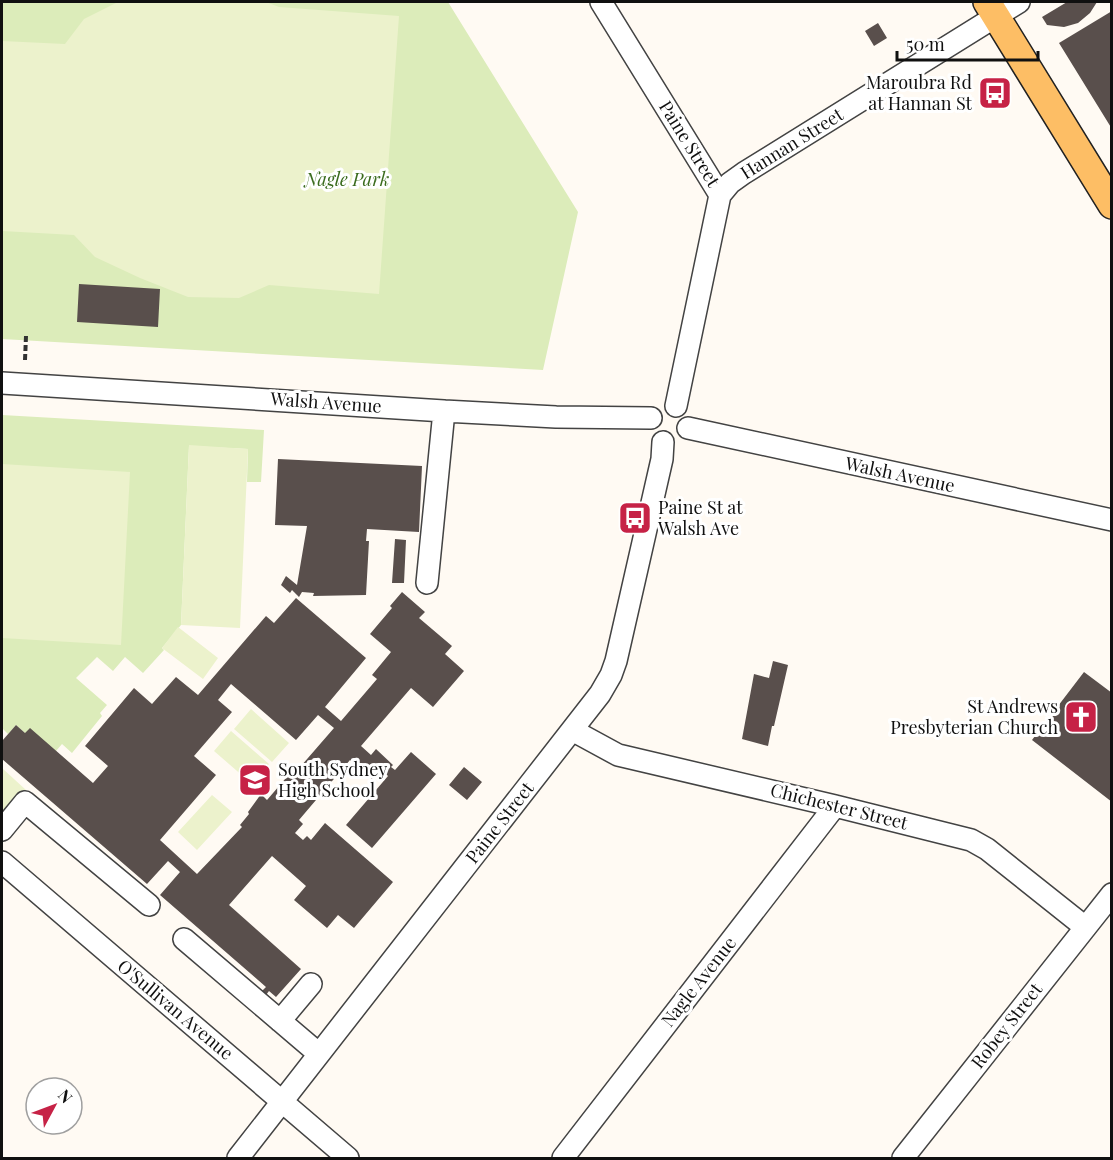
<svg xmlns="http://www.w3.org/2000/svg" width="1113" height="1160" font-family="'Playfair Display',serif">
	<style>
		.green { fill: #dcecba }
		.pitch { fill: #ecf2cc }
		.building { fill: #594f4c; fill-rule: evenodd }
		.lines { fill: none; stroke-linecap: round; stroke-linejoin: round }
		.minor-casing { stroke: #434343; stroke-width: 24 }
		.major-casing { stroke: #212121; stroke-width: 30 }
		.path { stroke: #323232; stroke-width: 4; stroke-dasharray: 6 3; stroke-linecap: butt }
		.minor { stroke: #fff; stroke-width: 21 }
		.major { stroke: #fdbe65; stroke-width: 27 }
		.labels { text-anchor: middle; stroke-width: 6; stroke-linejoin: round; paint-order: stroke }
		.poi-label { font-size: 18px; fill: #101010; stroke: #fff; text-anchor: end }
		.street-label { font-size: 18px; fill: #101010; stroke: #fff }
		.park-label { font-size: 18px; font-style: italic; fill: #3a6b1d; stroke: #fff }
	</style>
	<rect width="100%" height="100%" fill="#fffaf3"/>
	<!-- green -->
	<path class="green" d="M2 2H448L578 212 543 370 2 339Z
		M2 415 264 430 261 482H247L248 449 189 446 181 625 162 648 164 650 143 673 125 657 113 671 97 657 76 678 107 705 100 713 102 716 72 753 62 744 56 751 25 733 16 725 8 734 2 728Z"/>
	<!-- pitch -->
	<path class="pitch" d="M118 2H266L279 7 399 16 379 294 269 285 239 298 188 297 140 278 95 257 74 235 2 231V41L65 44 84 19Z
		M189 445 248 449 240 628 181 625Z
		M2 464 130 472 121 645 2 638Z
		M178 627 218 658 203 679 162 648Z
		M251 709 289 743 272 762 234 729Z
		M231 731 269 764 252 784 214 751Z
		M2 768 26 790 2 819Z
		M212 795 232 812 197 850 178 832Z"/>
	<!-- building -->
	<path class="building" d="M1067 2H1097L1090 13 1078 23 1064 27 1047 25 1042 17Z
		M1112 11V129L1059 43Z
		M878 23 887 38 874 46 865 31Z
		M79 284 160 289 158 327 77 322Z
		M278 459 422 466 419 532 367 529 366 541H369L366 595 313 596 314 593 302 592 299 597 292 590 290 593 281 585 286 576 297 585 307 526 275 525Z
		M395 539 406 540 404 583H392Z
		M402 592 425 612 419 618 452 646 445 654 464 671 433 707 411 688 361 746 371 755 376 749 393 765 391 767 395 770 411 752 436 774 372 848 346 825 388 776 386 774 384 777 378 772 372 779 350 760 299 820 303 824 295 833 303 840 307 836 311 840 325 823 393 882 354 928 338 915 327 928 294 900 306 886 272 856 229 905 301 969 276 997 269 991 266 995 262 991 266 987 160 895 180 872 168 861 147 884 2 759V741L16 725 25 733 30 728 93 783 108 766 85 746 134 688 152 704 176 677 198 695 266 616 274 623 296 598 366 658 325 707 341 721 377 679 372 675 391 652 370 634 392 608 390 606ZM231 684 296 740 318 715 334 728 301 766 298 764 267 800 261 794 248 812 249 814 240 825 242 827 197 874 160 840 216 775 194 756 232 712 218 700Z
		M773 661 788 665 774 726H772L768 746 742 739 754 674 769 678Z
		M1084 672 1112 693V802L1032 740Z
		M464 767 482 782 467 800 449 785Z"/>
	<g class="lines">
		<defs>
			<path id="minor" d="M601 2 720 195 676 406
				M720 195 730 183 744 173 1019 2
				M2 383 444 411 556 417 651 418
				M688 428 1112 520
				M427 583 444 411
				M572 730 618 755 835 806 971 840 987 849 1085 927
				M2 830 25 802 149 905
				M2 862 348 1158
				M184 939 319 1054
				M280 1021 311 984
				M238 1158 600 694 611 675 616 661 662 459 663 442
				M563 1158 835 806
				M903 1158 1112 894"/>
			<path id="major" d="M987 2 1112 205"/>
		</defs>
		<!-- minor casing -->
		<use href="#minor" class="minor-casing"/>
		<!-- major casing -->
		<use href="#major" class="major-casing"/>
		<!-- path -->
		<path class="path" d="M25 360 26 336"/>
		<!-- minor -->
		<use href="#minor" class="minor"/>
		<!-- major -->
		<use href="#major" class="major"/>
	</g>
	<!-- icons -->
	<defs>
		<symbol id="bus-square" viewBox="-11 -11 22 22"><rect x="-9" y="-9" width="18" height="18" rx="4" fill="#c62246" stroke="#fff"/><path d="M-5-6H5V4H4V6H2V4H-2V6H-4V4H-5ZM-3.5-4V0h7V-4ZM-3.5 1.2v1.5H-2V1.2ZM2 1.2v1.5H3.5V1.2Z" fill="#fff"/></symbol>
		<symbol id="church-square" viewBox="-11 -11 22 22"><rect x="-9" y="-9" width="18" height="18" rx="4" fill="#c62246" stroke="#fff"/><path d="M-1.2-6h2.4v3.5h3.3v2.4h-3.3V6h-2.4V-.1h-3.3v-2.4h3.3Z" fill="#fff"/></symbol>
		<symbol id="school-square" viewBox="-11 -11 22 22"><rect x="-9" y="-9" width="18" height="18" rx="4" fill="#c62246" stroke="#fff"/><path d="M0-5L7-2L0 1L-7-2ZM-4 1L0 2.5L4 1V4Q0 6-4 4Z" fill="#fff"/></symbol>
	</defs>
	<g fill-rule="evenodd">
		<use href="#bus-square" x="976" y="74" width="38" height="38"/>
		<use href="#bus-square" x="616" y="499" width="38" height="38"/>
		<use href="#church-square" x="1062" y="698" width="38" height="38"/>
		<use href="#school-square" x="236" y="761" width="38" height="38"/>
	</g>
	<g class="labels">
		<!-- poi labels -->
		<g class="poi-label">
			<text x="972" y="89">Maroubra Rd<tspan x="972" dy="21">at Hannan St</tspan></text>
			<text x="658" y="514" text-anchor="start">Paine St at<tspan x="658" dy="21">Walsh Ave</tspan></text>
			<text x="1058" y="713">St Andrews<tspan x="1058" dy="21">Presbyterian Church</tspan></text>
			<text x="278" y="776" text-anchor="start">South Sydney<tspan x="278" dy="21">High School</tspan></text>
		</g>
		<!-- street labels -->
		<g class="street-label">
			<text transform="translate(689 144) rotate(58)" y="6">Paine Street</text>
			<text transform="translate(792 144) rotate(-32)" y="6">Hannan Street</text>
			<text transform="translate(326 403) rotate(4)" y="6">Walsh Avenue</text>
			<text transform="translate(900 475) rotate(12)" y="6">Walsh Avenue</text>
			<text transform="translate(839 807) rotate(14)" y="6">Chichester Street</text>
			<text transform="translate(500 823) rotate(-52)" y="6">Paine Street</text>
			<text transform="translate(699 982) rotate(-52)" y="6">Nagle Avenue</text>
			<text transform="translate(175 1010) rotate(40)" y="6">O'Sullivan Avenue</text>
			<text transform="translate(1007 1026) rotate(-52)" y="6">Robey Street</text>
		</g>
		<!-- park labels -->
		<g class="park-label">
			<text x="347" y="186">Nagle Park</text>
		</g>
	</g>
	<!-- border -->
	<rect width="1113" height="1160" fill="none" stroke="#101010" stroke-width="6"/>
	<!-- north arrow -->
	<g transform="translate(54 1106) rotate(49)"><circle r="28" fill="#ffffff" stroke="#9f9f9f" stroke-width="1.5"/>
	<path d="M0-4.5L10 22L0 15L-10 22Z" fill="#c62246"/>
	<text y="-9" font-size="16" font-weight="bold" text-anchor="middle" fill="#101010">N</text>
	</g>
	<!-- scale -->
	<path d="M897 51v9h141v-9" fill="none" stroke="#101010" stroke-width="3"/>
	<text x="906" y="51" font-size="18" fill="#101010" stroke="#ffffff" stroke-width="4.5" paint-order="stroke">50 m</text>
</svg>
